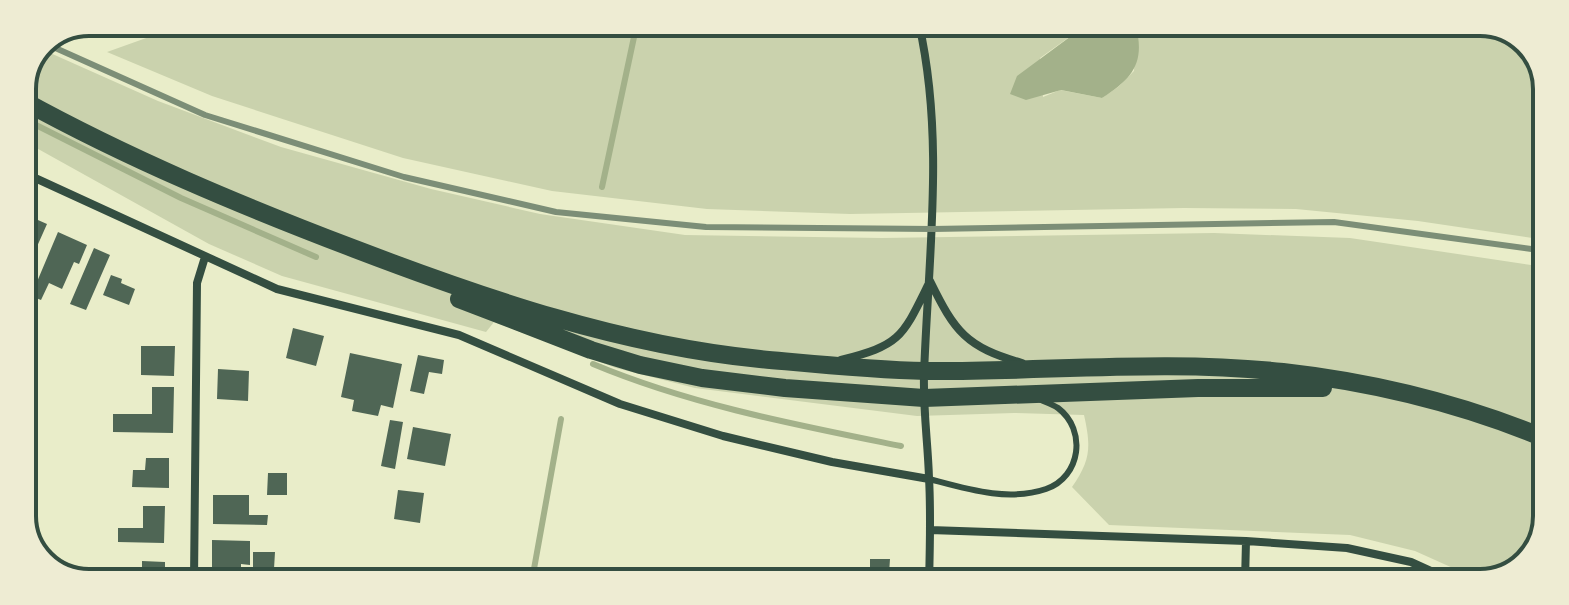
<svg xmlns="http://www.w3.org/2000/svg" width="1569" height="605" font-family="Arial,sans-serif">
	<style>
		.green { fill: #cad2ad }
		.water { fill: #a3b18a }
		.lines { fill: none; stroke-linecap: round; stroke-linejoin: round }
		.stream { stroke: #a3b18a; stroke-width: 6 }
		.building { fill: #4f6655 }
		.service { stroke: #344e41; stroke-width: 6 }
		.minor { stroke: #344e41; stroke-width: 8 }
		.primary { stroke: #344e41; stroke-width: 18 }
		.rail { stroke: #7c8e77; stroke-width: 6 }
		.rim { fill: none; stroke: #344e41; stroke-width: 4 }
	</style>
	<rect width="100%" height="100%" fill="#e9edc9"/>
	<!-- green -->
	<path class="green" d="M191 22 1086 25 1040 58 1043 97 1060 90 1102 98 1118 87 1134 71 1136 26 1134 25 1502 26 1533 49 1547 84 1546 240 1418 221 1296 209 1184 208 850 214 707 209 552 191 403 158 212 96 107 52Z
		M39 48 158 101 281 147 431 189 540 214 685 235 882 238 1214 233 1350 238 1545 267 1543 538 1517 571 1484 582 1415 551 1350 535 1109 525 1072 487C1091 460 1091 446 1084 415L1014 413 917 416 695 388 616 368 494 322 486 332 282 276 209 244 22 140V85Z"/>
	<!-- water -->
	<path class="water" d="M1086 25 1136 26C1145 63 1133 78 1102 98L1061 90 1026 100 1010 94 1017 76Z"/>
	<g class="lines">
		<!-- stream -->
		<path class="stream" d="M22 120 32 123 181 198 316 257
			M602 187 637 23
			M593 364C691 405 797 425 901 446
			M532 580 561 419"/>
	</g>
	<!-- building -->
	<path class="building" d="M22 213 47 224 35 251 24 246 22 251Z
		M58 232 87 245 79 264 74 262 62 289 49 283 41 300 31 296Z
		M94 248 110 255 86 310 70 304Z
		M111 275 122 279 121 283 135 289 129 305 103 295Z
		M293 328 324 336 316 366 286 358Z
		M141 346H175L174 376 141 375Z
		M350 353 402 364 393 408 381 405 378 416 352 411 354 400 341 397Z
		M418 355 444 360 442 374 429 372 424 394 410 391Z
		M218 369 249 371 248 401 217 399Z
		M152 387H174L173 433 113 432V414H152Z
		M390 420 403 422 395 469 381 466Z
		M413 427 451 434 445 466 407 459Z
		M146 458H169V488L132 487 133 470H145Z
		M268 473H287V495H267Z
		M398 490 424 493 420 523 394 519Z
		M213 495H249V515H268L267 525 213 524Z
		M143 506H165L164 543 118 542V528H143Z
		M212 540 250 541V565L241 564V568H212Z
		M253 552H275L274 569 253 568Z
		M870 559H890L889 574 870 573Z
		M142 561 165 562V580L142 579Z
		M818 575H833V581H818Z
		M80 576H106V579H80Z"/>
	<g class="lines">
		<!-- service -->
		<path class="service" d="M929 479C967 489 1008 502 1046 489 1081 477 1087 430 1058 408 1054 405 1046 402 1041 400"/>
		<!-- minor -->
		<path class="minor" d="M919 24C945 140 928 258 924 375 923 410 928 444 929 478 931 513 930 547 929 582
			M22 172 277 289 459 335 620 404 723 436 832 462 929 479
			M930 281C955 332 966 347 1022 363
			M841 360C900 345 902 338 928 285
			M930 530 1246 541 1347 548 1411 562 1457 583
			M194 580 197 283 205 257
			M1245 582 1246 541"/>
		<!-- primary -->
		<path class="primary" d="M22 100C129 159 242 206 355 249 486 299 620 345 760 359 815 364 871 370 926 371 1045 372 1165 359 1283 372 1372 382 1462 404 1544 438
			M459 299 591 350 640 365 702 378 785 388 924 398 1198 388H1323"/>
		<!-- rail -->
		<path class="rail" d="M42 42 205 115 404 177 556 212 706 227 933 229 1334 222 1546 251"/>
	</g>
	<!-- crop -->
	<path d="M0 0H1569V605H0ZM89 36H1480A53 53 0 0 1 1533 89V516A53 53 0 0 1 1480 569H89A53 53 0 0 1 36 516V89A53 53 0 0 1 89 36Z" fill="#eeecd3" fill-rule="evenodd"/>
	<path class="rim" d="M89 36H1480A53 53 0 0 1 1533 89V516A53 53 0 0 1 1480 569H89A53 53 0 0 1 36 516V89A53 53 0 0 1 89 36Z"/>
</svg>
